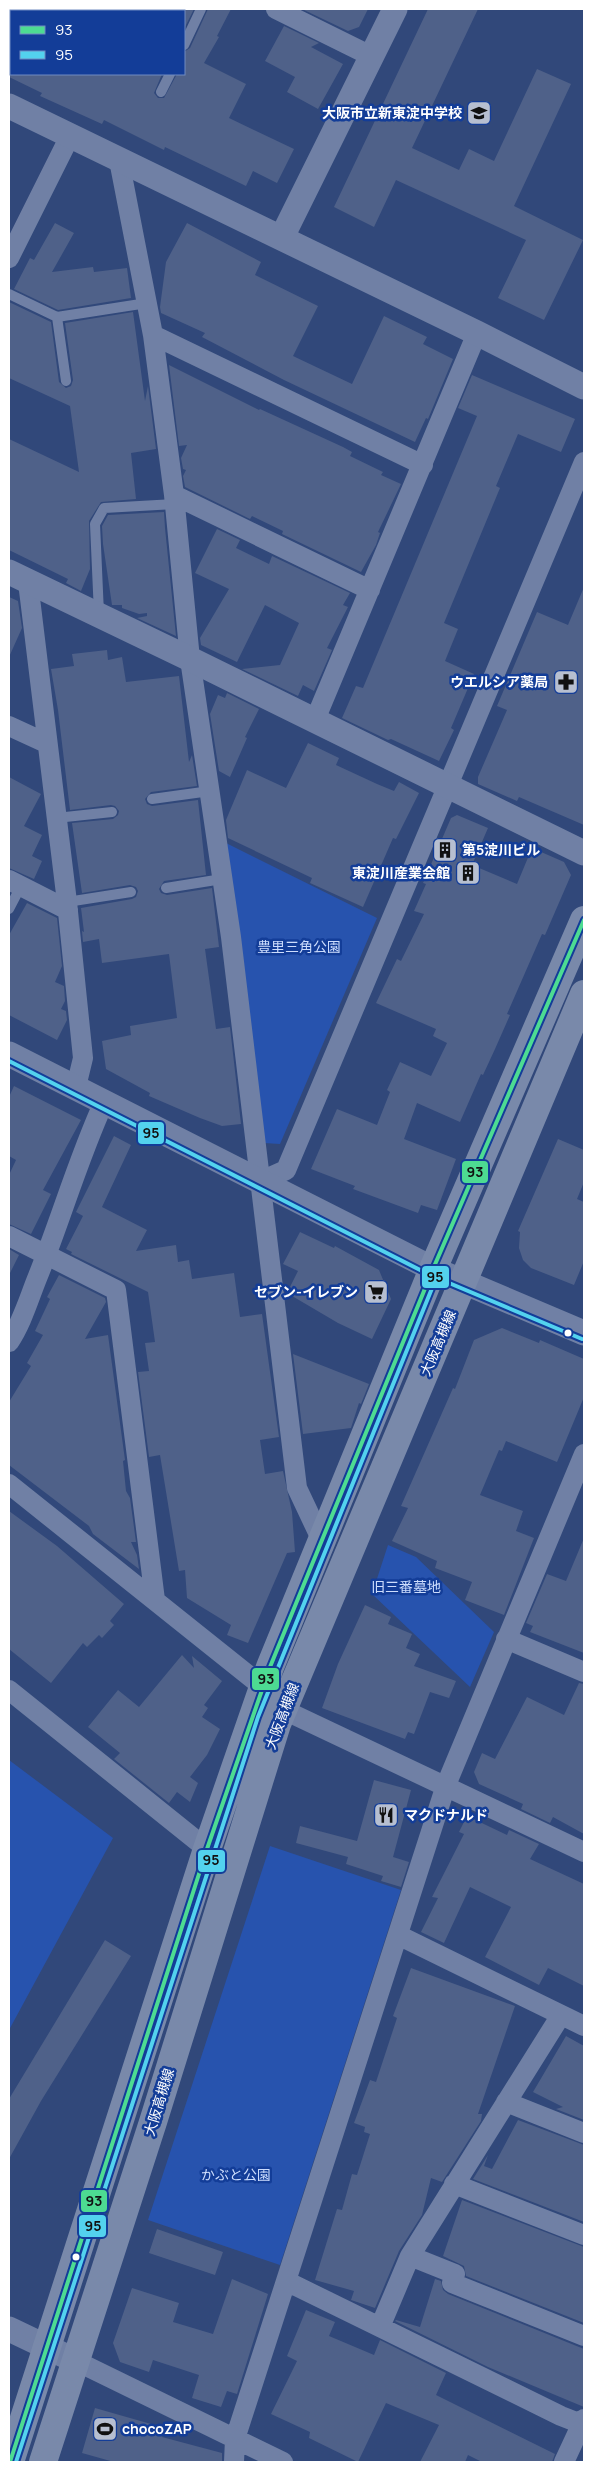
<svg xmlns="http://www.w3.org/2000/svg" width="593" height="2471" font-family="Manrope,'Noto Sans JP',sans-serif">
	<style>
		.green { fill: #2753ae }
		.building { fill: #4f6189 }
		.lines { fill: none; stroke-linecap: round; stroke-linejoin: round }
		.service { stroke: #7080a5; stroke-width: 10 }
		.minor { stroke: #7080a5; stroke-width: 20 }
		.tertiary { stroke: #7080a5; stroke-width: 25 }
		.primary { stroke: #7989aa; stroke-width: 28 }
		.bus-1-casing { stroke: #133d98; stroke-width: 8 }
		.bus-2-casing { stroke: #133d98; stroke-width: 8 }
		.bus-1 { stroke: #4ddb92; stroke-width: 4 }
		.bus-2 { stroke: #53d2ee; stroke-width: 4 }
		.bus-dot { fill: #fff; stroke: #133d98; stroke-width: 2 }
		.labels { text-anchor: middle; stroke-width: 5; stroke-linejoin: round; paint-order: stroke }
		.poi-label { font-size: 14px; font-weight: bold; fill: #fff; stroke: #133d98; text-anchor: end }
		.park-label { font-size: 14px; fill: #cdddfd; stroke: #133d98 }
		.street-label { font-size: 14px; fill: #fff; stroke: #133d98 }
		.line-badge { stroke: #133d98; stroke-width: 2 }
		.pale-badge-label { font-size: 14px; text-anchor: middle; font-weight: bold; fill: #111 }
	</style>
	<rect width="100%" height="100%" fill="#31487a"/>
	<!-- green -->
	<path class="green" d="M226 843 377 918 280 1144 264 1143Z
		M388 1545 416 1557 494 1632 470 1687 372 1594Z
		M9 1760 113 1838 9 2030Z
		M270 1846 401 1890 280 2265 148 2220Z"/>
	<!-- building -->
	<path class="building" d="M184 9H194L184 29Z
		M208 9H231L217 36 219 37 204 63 246 84 229 118 294 149 277 183 253 171 246 186 165 147 164 150 104 120 102 124 40 96 42 93 9 77V74H162L154 93 158 98H164L177 74H184V52L190 48Z
		M302 9H368L359 27 348 31Z
		M428 9H478L412 148 459 170 469 149 494 161 537 69 571 84 514 206 583 240 544 320 498 298 526 240 396 180 374 227 334 207Z
		M284 26 319 43 311 47 343 64 318 109 287 92 295 77 265 61Z
		M55 223 74 233 52 272 93 267 94 272 127 268 131 298 58 310 14 289 30 258 34 260Z
		M187 223 261 262 255 275 318 306 293 356 352 384 384 316 427 337 423 344 453 359 428 419 426 418 415 442 284 380 202 337 205 333 161 313 160 307 166 262Z
		M9 302 51 322 59 382 66 388 71 386 73 380 65 323 133 312 145 401 148 386 156 449 131 453 136 499 101 502 89 521 90 569 81 591 66 583 68 579 9 550V439L79 472 70 406 9 378Z
		M169 365 259 410 260 409 343 447 352 452 350 456 383 472 381 475 401 484 378 532 380 533 376 545 361 572 282 534 283 531 252 516 250 519 185 487 183 476 186 470 183 469 181 458 187 445 179 446Z
		M472 375 575 419 561 452 518 434 496 486 500 488 444 623 458 629 445 661 474 674 451 728 454 730 439 761 391 739 388 740 342 718 356 686 363 688 477 416 458 408Z
		M164 512 165 528 176 636 137 618 147 616V613L139 614 122 608V605H112L103 544 102 526 108 515Z
		M217 529 240 540 236 548 269 564 272 556 350 593 343 605 348 607 327 648 332 650 314 691 303 685 298 696 242 669 280 665 299 623 265 605 237 662 201 645 200 638 229 589 195 573Z
		M584 587V825L519 797 517 801 478 784V777L507 710 497 706 537 612 568 625Z
		M9 597 18 601 22 628 9 657Z
		M107 650 108 660 122 657 126 682 179 676 189 762 192 755 197 786 151 792 145 799 147 804 152 806 198 800 206 875 164 881 159 889 161 893 167 895 212 888 219 947 205 949 216 1029 230 1027 241 1124 222 1126 200 1118 149 1096 150 1093 106 1069 102 1041 131 1035 130 1026 177 1018 169 954 102 963 99 939 83 942 82 931 84 932 81 908 132 899 136 897 138 891 136 887 130 885 82 893 72 823 113 819 118 815 119 811 115 806 111 805 70 810 58 710 51 669 74 666 72 654Z
		M227 693 259 709 245 737 247 738 230 777 219 771 210 714 218 695 225 698Z
		M308 743 339 758 336 765 377 784 394 791 399 782 419 793 396 839 393 838 363 907 310 883 312 878 228 838 226 820 247 770 286 788Z
		M9 777 41 794 24 826 42 835 32 856 42 861 34 879 9 868Z
		M457 815 488 828 472 865 517 884 532 848 564 862 571 875 545 935 542 934 507 1014 510 1015 495 1049 483 1075 481 1074 460 1122 417 1103 404 1139 456 1159 437 1210 421 1205 418 1213 353 1189 355 1186 311 1169 337 1109 377 1125 390 1092 387 1090 400 1062 431 1076 447 1043 433 1036 436 1029 376 1003 397 959 401 961 424 914 414 911 426 884 423 883 451 818Z
		M27 903 57 918 62 966 55 982 64 986 65 1001 61 1009 66 1011 67 1020 57 1040 9 1015V935Z
		M14 1086 81 1120 43 1190 51 1194 31 1234 9 1224V1175L16 1160 9 1156V1097Z
		M114 1136 131 1145 102 1207 147 1230 136 1251 176 1245 178 1262 189 1260 192 1279 234 1273 240 1317 262 1314 279 1437 260 1440 265 1474 283 1471 292 1512 295 1552 287 1553 248 1643 227 1635 231 1625 187 1598 185 1570 179 1571 160 1455 149 1457 138 1372 149 1371 145 1343 155 1342 148 1292 71 1254 72 1252 66 1249 83 1216 76 1212Z
		M558 1139 584 1150V1182L577 1199 584 1202V1261L574 1285 531 1268 523 1260 519 1248 520 1232 518 1231Z
		M300 1232 334 1248 335 1246 379 1270 391 1299 372 1339 338 1323 287 1293 298 1271 283 1264Z
		M9 1249 19 1255 9 1275Z
		M59 1275 105 1298 106 1302 85 1339 108 1335 125 1460 123 1461 126 1491 130 1498 136 1542H131L137 1555 139 1569 93 1534 89 1526 9 1465V1402L31 1366 27 1363 43 1335 35 1331 50 1299 47 1297Z
		M502 1328 539 1343 540 1340 584 1359V1397L557 1462 506 1441 502 1451 499 1450 480 1495 523 1511 516 1531 534 1538 504 1615 465 1600 472 1582 435 1568 437 1561 392 1541 408 1508 401 1506 453 1388 455 1389 474 1340Z
		M293 1354 369 1384 361 1404 359 1403 351 1428 303 1434Z
		M9 1511 57 1546 124 1604 110 1621 114 1625 102 1638 99 1635 87 1647 83 1643 51 1683 9 1649Z
		M584 1538V1653L530 1632 533 1626 526 1623 547 1574 566 1581Z
		M365 1605 391 1617 388 1624 412 1634 406 1648 420 1654 414 1666 456 1681 449 1698 430 1692 414 1734 408 1732 405 1739 322 1708 338 1664Z
		M182 1655 194 1668 192 1656 222 1681 204 1705 208 1708 202 1717 220 1729 207 1755 190 1777 198 1783 190 1802 177 1792 169 1803 114 1759 120 1753 88 1727 118 1690 139 1707Z
		M579 1683 584 1684V1834L553 1817 550 1823 521 1809 523 1804 479 1784 474 1772 482 1753 495 1759 527 1697 564 1715Z
		M374 1780 411 1790 393 1857 409 1862 401 1887 381 1881 383 1876 346 1864 348 1857 296 1843 300 1826 357 1841Z
		M467 1816 507 1835 509 1830 539 1844 530 1859 584 1884V1986L548 1968 539 1985 485 1957 511 1907 470 1887 444 1943 421 1932 438 1898 432 1897 464 1834 459 1832Z
		M105 1940 131 1956 41 2101 9 2159V2099Z
		M411 1968 515 2006 478 2114H482L481 2121 442 2182 431 2178 422 2215 399 2251 375 2308 351 2300 354 2291 315 2280 337 2209 342 2210 352 2174 357 2175 370 2134 364 2132 365 2127 354 2123 370 2080 376 2082 397 2018 393 2016Z
		M566 2036 584 2046V2120L556 2109 563 2107 533 2092Z
		M518 2120 584 2145V2222L473 2179 488 2155 484 2166 492 2169Z
		M462 2200 584 2247V2323L466 2276 464 2266 443 2256Z
		M157 2229 223 2252 215 2275 149 2253Z
		M232 2279 268 2294 237 2394 227 2391 221 2407 192 2398 199 2375 153 2360 149 2372 120 2362 113 2343 132 2288 179 2303 173 2322 213 2334Z
		M435 2279 441 2281 443 2290 448 2294 584 2349V2407L488 2367 395 2321 396 2320 420 2327Z
		M306 2310 335 2322 329 2336 374 2355 380 2340 446 2373 436 2395 555 2454 552 2462H482L468 2455 465 2462H420L439 2425 386 2403 358 2462 309 2438 310 2432 271 2414 297 2361 287 2356Z
		M95 2408 165 2428 162 2437 222 2453V2462H114L82 2453Z"/>
	<g class="lines">
		<!-- service -->
		<path class="service" d="M184 45 201 9
			M161 92 170 74
			M9 294 57 317 147 303
			M57 317 66 381
			M99 614 95 524 104 508 175 504
			M152 799 210 791
			M56 818 112 812
			M166 888 222 879
			M67 902 131 892
			M9 909 21 886"/>
		<!-- minor -->
		<path class="minor" d="M276 9 371 56
			M119 160 153 335 174 495 190 659 231 937 297 1488 322 1541
			M9 258 70 136
			M153 335 423 465
			M174 495 370 590
			M28 582 67 902 83 1058 76 1087
			M315 720 477 333
			M9 726 46 743
			M9 880 68 910
			M259 1182 286 1170 584 462
			M9 1236 116 1290 155 1600
			M9 1342C22 1323 29 1298 38 1276 61 1219 78 1159 104 1102
			M9 1484 263 1687 284 1710 584 1852
			M506 1639 584 1672
			M9 1690 207 1849
			M398 1935 584 2026
			M506 2102 584 2133
			M454 2184 584 2235
			M410 2256 455 2274 452 2283 584 2336
			M286 2281 561 2416 584 2425
			M380 2327 410 2256 561 2015
			M76 2361 283 2462
			M234 2462 235 2439 446 1785 584 1454
			M564 2462 584 2419"/>
		<!-- tertiary -->
		<path class="tertiary" d="M9 106 477 333 584 387
			M282 237 395 9
			M9 572 190 659 584 853
			M9 1054 433 1269 584 1333
			M9 2329 76 2361"/>
		<!-- primary -->
		<path class="primary" d="M10 2462 207 1849 270 1667 433 1269 584 920
			M43 2462 153 2122 277 1724 584 994"/>
		<defs>
			<path id="bus-1" d="M10 2462 207 1849 270 1667 433 1269 584 920"/>
			<path id="bus-2" d="M9 1061 430 1275 582 1339
				M16 2462 258 1717 439 1271"/>
		</defs>
		<!-- bus-1 casing -->
		<use href="#bus-1" class="bus-1-casing"/>
		<!-- bus-2 casing -->
		<use href="#bus-2" class="bus-2-casing"/>
		<!-- bus-1 -->
		<use href="#bus-1" class="bus-1"/>
		<!-- bus-2 -->
		<use href="#bus-2" class="bus-2"/>
	</g>
	<!-- icons -->
	<defs>
		<symbol id="school-square" viewBox="-11 -11 22 22"><rect x="-9" y="-9" width="18" height="18" rx="4" fill="#b7bfd0" stroke="#133d98"/><path d="M0-5L7-2L0 1L-7-2ZM-4 1L0 2.5L4 1V4Q0 6-4 4Z" fill="#111"/></symbol>
		<symbol id="pharmacy-square" viewBox="-11 -11 22 22"><rect x="-9" y="-9" width="18" height="18" rx="4" fill="#b7bfd0" stroke="#133d98"/><path d="M-2-6h4v4h4v4h-4v4h-4v-4h-4v-4h4Z" fill="#111"/></symbol>
		<symbol id="building-square" viewBox="-11 -11 22 22"><rect x="-9" y="-9" width="18" height="18" rx="4" fill="#b7bfd0" stroke="#133d98"/><path d="M-4-6H4V6H1V3H-1V6H-4ZM-2.5-4.3h1.7v1.8h-1.7ZM.8-4.3h1.7v1.8H.8ZM-2.5-1h1.7V.8h-1.7ZM.8-1h1.7V.8H.8Z" fill="#111"/></symbol>
		<symbol id="supermarket-square" viewBox="-11 -11 22 22"><rect x="-9" y="-9" width="18" height="18" rx="4" fill="#b7bfd0" stroke="#133d98"/><path d="M-6-5.5h2.5l.6 2H6L4.5 2H-2.5L-4.4-4H-6ZM-1.5 3.2a1.3 1.3 0 1 0 .1 0ZM3 3.2a1.3 1.3 0 1 0 .1 0Z" fill="#111"/></symbol>
		<symbol id="restaurant-square" viewBox="-11 -11 22 22"><rect x="-9" y="-9" width="18" height="18" rx="4" fill="#b7bfd0" stroke="#133d98"/><path d="M-5-6h1v4h1v-4h1v4h1v-4h1v5L-1.5 .5V6h-2V.5L-5-1ZM5-6V6H3V1.5H1.5Q1.5-4 5-6Z" fill="#111"/></symbol>
		<symbol id="stadium-square" viewBox="-11 -11 22 22"><rect x="-9" y="-9" width="18" height="18" rx="4" fill="#b7bfd0" stroke="#133d98"/><path d="M0-5a6.5 5 0 1 0 0 10a6.5 5 0 1 0 0-10ZM-3.5-1.8h7v3.6h-7Z" fill="#111"/></symbol>
	</defs>
	<g fill-rule="evenodd">
		<use href="#school-square" x="465" y="99" width="28" height="28"/>
		<use href="#pharmacy-square" x="552" y="668" width="28" height="28"/>
		<use href="#building-square" x="431" y="836" width="28" height="28"/>
		<use href="#building-square" x="454" y="859" width="28" height="28"/>
		<use href="#supermarket-square" x="362" y="1278" width="28" height="28"/>
		<use href="#restaurant-square" x="372" y="1801" width="28" height="28"/>
		<use href="#stadium-square" x="91" y="2415" width="28" height="28"/>
	</g>
	<!-- markers -->
	<g class="bus-dot">
		<circle cx="568" cy="1333" r="4.5"/>
		<circle cx="76" cy="2257" r="4.5"/>
	</g>
	<g class="labels">
		<!-- poi labels -->
		<g class="poi-label">
			<text x="462" y="118">大阪市立新東淀中学校</text>
			<text x="548" y="687">ウエルシア薬局</text>
			<text x="462" y="855" text-anchor="start">第5淀川ビル</text>
			<text x="450" y="878">東淀川産業会館</text>
			<text x="358" y="1297">セブン-イレブン</text>
			<text x="404" y="1820" text-anchor="start">マクドナルド</text>
			<text x="122" y="2434" text-anchor="start">chocoZAP</text>
		</g>
		<!-- park labels -->
		<g class="park-label">
			<text x="299" y="952">豊里三角公園</text>
			<text x="406" y="1592">旧三番墓地</text>
			<text x="236" y="2180">かぶと公園</text>
		</g>
		<!-- street labels -->
		<g class="street-label">
			<text transform="translate(438 1343) rotate(-67)" y="5">大阪高槻線</text>
			<text transform="translate(282 1716) rotate(-69)" y="5">大阪高槻線</text>
			<text transform="translate(159 2102) rotate(-73)" y="5">大阪高槻線</text>
		</g>
	</g>
	<g class="line-badge">
		<rect x="137" y="1121" width="28" height="24" rx="5" fill="#53d2ee"/>
		<rect x="461" y="1160" width="28" height="24" rx="5" fill="#4ddb92"/>
		<rect x="421" y="1265" width="29" height="24" rx="5" fill="#53d2ee"/>
		<rect x="251" y="1667" width="29" height="24" rx="5" fill="#4ddb92"/>
		<rect x="197" y="1849" width="29" height="24" rx="5" fill="#53d2ee"/>
		<rect x="80" y="2189" width="28" height="24" rx="5" fill="#4ddb92"/>
		<rect x="78" y="2214" width="29" height="24" rx="5" fill="#53d2ee"/>
	</g>
	<g class="pale-badge-label">
		<text x="151" y="1138">95</text>
		<text x="475" y="1177">93</text>
		<text x="435" y="1282">95</text>
		<text x="266" y="1684">93</text>
		<text x="211" y="1865">95</text>
		<text x="94" y="2206">93</text>
		<text x="93" y="2231">95</text>
	</g>
	<!-- border -->
	<rect width="593" height="2471" fill="none" stroke="#ffffff" stroke-width="20"/>
	<!-- legend -->
	<rect x="10" y="10" width="175" height="65" fill="#133d98" stroke="#718bc1"/>
	<rect x="20" y="26" width="25" height="8" fill="#4ddb92" stroke="#718bc1"/>
	<text x="55" y="35" font-size="15" fill="#ffffff">93</text>
	<rect x="20" y="51" width="25" height="8" fill="#53d2ee" stroke="#718bc1"/>
	<text x="55" y="60" font-size="15" fill="#ffffff">95</text>
</svg>
